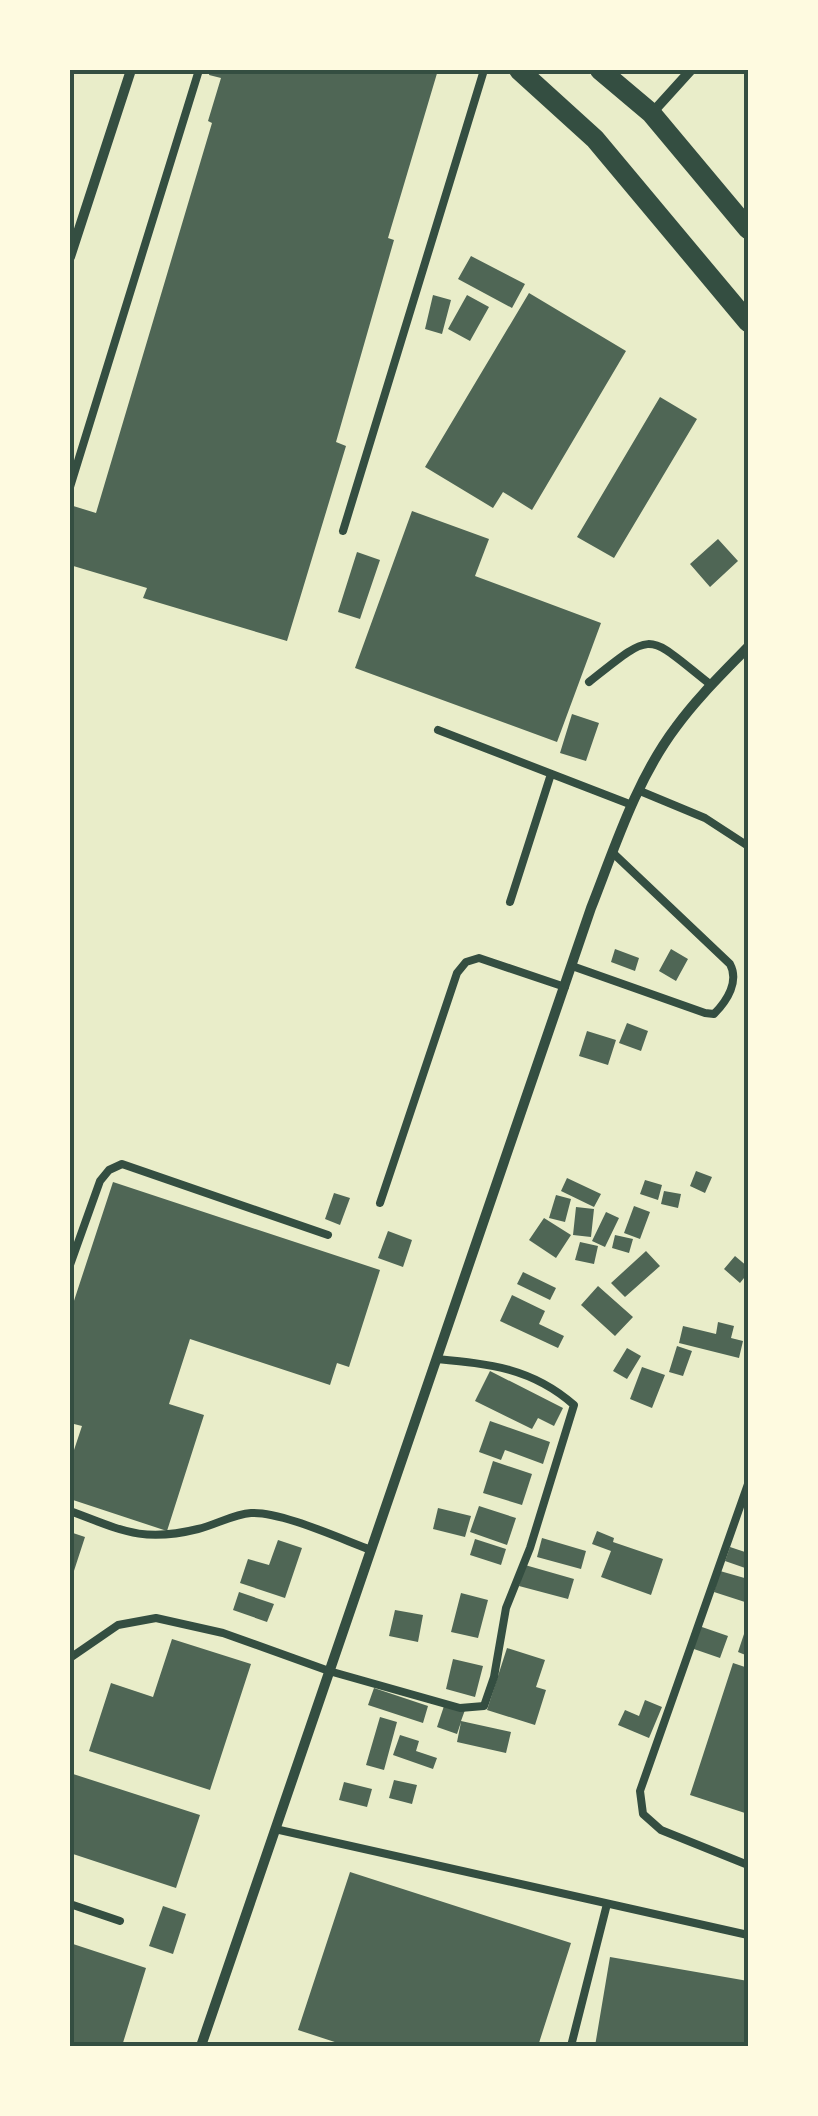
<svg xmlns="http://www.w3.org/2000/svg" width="818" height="2116" font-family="'DejaVu Sans',sans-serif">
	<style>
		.building { fill: #4f6655 }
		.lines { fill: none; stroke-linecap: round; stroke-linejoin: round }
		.service { stroke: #344e41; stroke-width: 8 }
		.minor { stroke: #344e41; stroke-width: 10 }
		.secondary { stroke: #344e41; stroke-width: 20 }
		.neatline { fill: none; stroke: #344e41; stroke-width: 4 }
	</style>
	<rect width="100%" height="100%" fill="#e9edc9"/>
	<!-- building -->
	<path class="building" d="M210 70H438L388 238 394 240 336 442 346 446 287 641 143 598 147 588 70 565V505L96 513 212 123 208 121 221 78 209 75Z
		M471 256 525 284 512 308 458 279Z
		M529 293 626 351 532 510 503 492 493 508 425 467Z
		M433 295 451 300 442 334 425 329Z
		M467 295 489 307 470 341 448 329Z
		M660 397 697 419 614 558 577 537Z
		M412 511 489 539 475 576 601 623 557 742 355 668Z
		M718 539 738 561 710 587 690 564Z
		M357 552 380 560 360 619 338 612Z
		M572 714 599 723 586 761 560 753Z
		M615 949 639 958 635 971 611 962Z
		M671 949 688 959 676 981 659 971Z
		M627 1023 648 1031 641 1051 619 1043Z
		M587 1031 616 1040 608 1065 579 1056Z
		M696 1171 712 1177 705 1193 690 1186Z
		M567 1178 601 1194 594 1207 561 1191Z
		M645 1180 662 1185 658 1200 640 1194Z
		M113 1182 380 1270 349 1367 337 1363 330 1385 190 1339 169 1404 204 1415 167 1531 70 1499V1462L82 1426 70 1423V1313Z
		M664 1191 681 1194 678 1208 661 1204Z
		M334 1193 350 1198 340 1225 325 1219Z
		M556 1195 571 1199 565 1222 549 1218Z
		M634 1206 650 1212 640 1239 624 1233Z
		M576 1207 594 1209 591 1237 573 1235Z
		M606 1212 619 1218 605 1247 592 1241Z
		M544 1218 571 1235 556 1258 529 1240Z
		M388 1231 412 1240 403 1267 378 1258Z
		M615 1235 633 1239 629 1253 612 1248Z
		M580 1242 598 1246 594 1264 575 1260Z
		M646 1251 660 1266 625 1297 611 1283Z
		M735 1256 748 1267V1273L740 1283 724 1269Z
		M523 1272 556 1288 550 1300 517 1284Z
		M598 1286 633 1317 615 1336 581 1305Z
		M512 1295 545 1311 539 1324 564 1336 558 1348 500 1321Z
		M718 1322 734 1326 731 1338 743 1341 739 1358 679 1343 683 1326 716 1334Z
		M677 1346 692 1351 683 1376 669 1372Z
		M627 1348 641 1356 627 1379 613 1371Z
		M642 1367 665 1375 652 1408 630 1399Z
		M490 1371 563 1408 554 1426 538 1418 532 1429 475 1401Z
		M490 1421 550 1442 543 1464 505 1450 501 1460 479 1452Z
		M493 1461 532 1474 522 1505 483 1493Z
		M479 1506 516 1518 507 1545 470 1532Z
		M438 1508 471 1516 465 1537 433 1529Z
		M597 1531 614 1538 613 1542 663 1559 651 1595 601 1577 611 1551 592 1544Z
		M70 1532 85 1537 71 1580H70Z
		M542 1538 586 1551 581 1569 537 1557Z
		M475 1539 506 1549 501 1565 470 1555Z
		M278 1540 302 1548 285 1598 240 1583 248 1559 269 1565Z
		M730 1547 748 1553V1569L725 1561Z
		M525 1565 574 1579 568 1599 519 1586Z
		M720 1571 748 1579V1603L714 1592Z
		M239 1592 274 1604 267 1622 233 1610Z
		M461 1593 488 1600 478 1638 451 1632Z
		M395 1610 423 1615 418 1642 389 1636Z
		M747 1625H748V1656L738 1652Z
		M699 1626 728 1636 720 1658 691 1648Z
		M172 1639 251 1664 210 1790 89 1751 111 1683 153 1697Z
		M507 1648 545 1660 536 1687 546 1690 535 1725 487 1710Z
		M453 1659 483 1666 475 1697 446 1689Z
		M733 1663 748 1668V1814L690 1795Z
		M374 1688 428 1706 423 1723 368 1705Z
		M645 1700 662 1707 649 1738 618 1725 625 1710 639 1716Z
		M445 1703 465 1710 461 1721 511 1732 506 1753 457 1742 461 1722 457 1734 437 1727Z
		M380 1717 397 1722 384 1770 366 1765Z
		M400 1735 419 1741 416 1751 437 1758 433 1769 393 1755Z
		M70 1773 200 1815 176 1888 70 1853Z
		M394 1780 417 1785 412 1804 389 1798Z
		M344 1782 372 1789 367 1807 339 1800Z
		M350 1872 571 1943 538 2046H347L298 2030Z
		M163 1906 186 1914 173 1954 149 1946Z
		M70 1943 146 1968 122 2046H70Z
		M610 1957 748 1981V2046H595Z"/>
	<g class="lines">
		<!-- service -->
		<path class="service" d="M70 487 199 70
			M343 531 484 70
			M589 682C656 629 645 633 711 685
			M438 730 632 805
			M640 791 705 818 748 846
			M510 902 551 774
			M572 966 705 1013 714 1014C728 1000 739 981 730 964L613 853
			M380 1203 457 973 466 962 479 958 565 987
			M70 1265 100 1181 109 1170 122 1164 328 1235
			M748 1484 640 1791 643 1814 661 1830 748 1865
			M70 1511C121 1530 142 1543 198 1529 215 1525 234 1514 251 1513 280 1511 341 1539 371 1550
			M70 1658 118 1625 156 1618 223 1633 329 1671 460 1708 484 1706 494 1677 506 1608 530 1548 574 1405C532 1368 490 1364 437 1359
			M275 1829 748 1935
			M70 1904 120 1921
			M571 2046 607 1904"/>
		<!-- minor -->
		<path class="minor" d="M652 113 691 70
			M70 257 131 70
			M201 2046 591 908C615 847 636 780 676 727 697 698 723 673 748 647"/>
		<!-- secondary -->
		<path class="secondary" d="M519 70 595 139 748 322
			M600 70 651 113 748 229"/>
	</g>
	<!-- border -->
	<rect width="818" height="2116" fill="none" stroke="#fefae0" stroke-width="145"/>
	<rect x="72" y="72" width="674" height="1972" class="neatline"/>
</svg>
